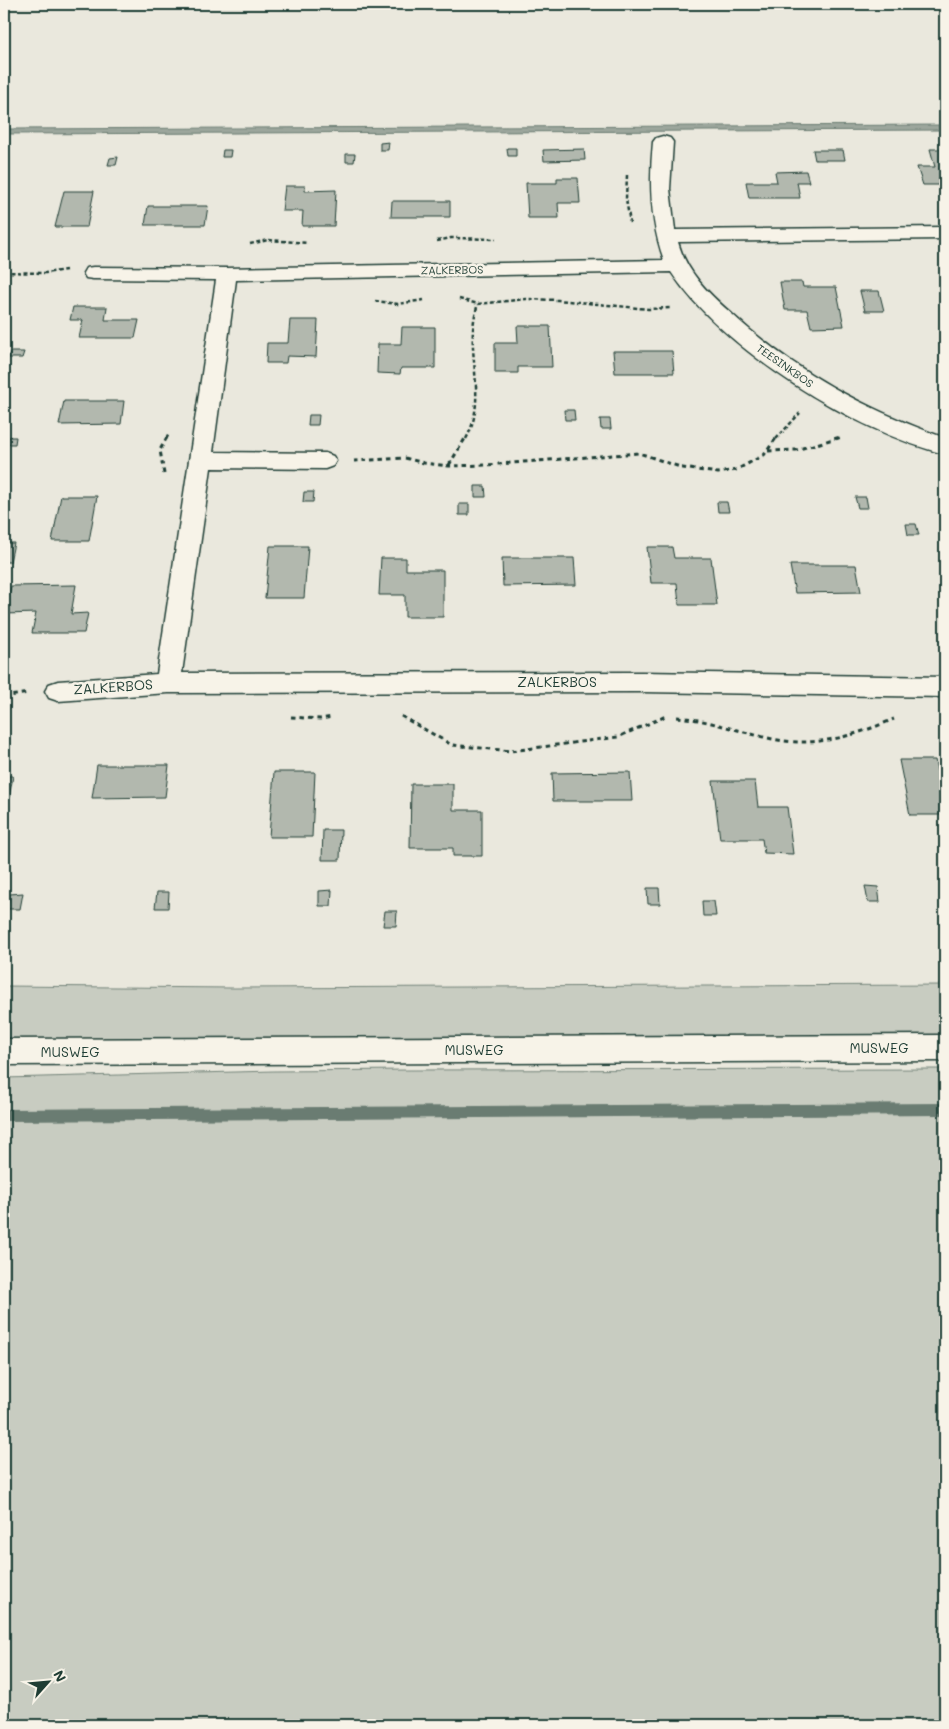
<svg xmlns="http://www.w3.org/2000/svg" width="949" height="1729" font-family="Mali,sans-serif">
	<style>
		.green { fill: #c8ccc1; stroke: #74847a }
		.water { fill: #9ca69c; stroke: #6a7c72 }
		.lines { fill: none; stroke-linecap: round; stroke-linejoin: round }
		.stream { fill: #6a7c72; fill-rule: evenodd }
		.building { fill: #b2b8ae; stroke: #1f3d34 }
		.street-casing { stroke: #1f3d34; stroke-width: 3 }
		.path-far1 { stroke: #1f3d34; stroke-width: 2.5; stroke-dasharray: 4 2.5; stroke-linecap: butt }
		.path { stroke: #1f3d34; stroke-width: 3; stroke-dasharray: 4.5 4; stroke-linecap: butt }
		.street { fill: #f7f3e8; fill-rule: evenodd }
		.labels { text-anchor: middle; stroke-width: 5; stroke-linejoin: round; paint-order: stroke }
		.far-street-label { font-size: 11px; fill: #1f3d34; stroke: #f7f3e8 }
		.street-label { font-size: 14px; fill: #1f3d34; stroke: #f7f3e8 }
	</style>
	<rect width="100%" height="100%" fill="#eae8dd"/>
	<filter id="ink" filterUnits="userSpaceOnUse"><feTurbulence type="fractalNoise" baseFrequency=".02" numOctaves="2"/><feDisplacementMap in="SourceGraphic" scale="10" xChannelSelector="R" yChannelSelector="G"/><feConvolveMatrix kernelMatrix="1 2 1 2 8 2 1 2 1" color-interpolation-filters="sRGB"/></filter>
	<g filter="url(#ink)">
		<!-- green -->
		<path class="green" d="M945 985V1035L4 1039V986L233 988Z
			M945 1069V1725H4V1078L274 1071 410 1070Z"/>
		<!-- water -->
		<path class="water" d="M945 125V130L4 134V129Z"/>
		<g class="lines">
			<!-- stream -->
			<path class="stream" d="M945 1103V1115L4 1121V1109Z"/>
		</g>
		<!-- building -->
		<path class="building" d="M389 142 388 150H380V143Z
			M507 148H516V156H508Z
			M584 149 585 160 544 161 543 150Z
			M930 149H945V179H939L941 185H923L917 167H935Z
			M223 150H231L230 157H222Z
			M813 150H843L845 160H815Z
			M346 154H355L354 162H346Z
			M118 157 116 165H108L110 158Z
			M806 171 809 182H797L800 198H749L746 182H777L775 172Z
			M557 178H578L580 203H558L559 218H528L526 183H557Z
			M285 186H305V191L336 190 334 226H302L303 211H282Z
			M64 191H94L87 227H55Z
			M392 201H450V217H391Z
			M148 206H208L205 225H145Z
			M780 282H802L803 287H836L844 326 811 327 807 310H785Z
			M860 291H879L884 311H865Z
			M73 307H107L105 320H139L135 338H79L83 320H70Z
			M290 320H318L316 357 287 356 286 363H266L267 343H288Z
			M517 326H550L552 367H518V373H495V343H518Z
			M402 327H435V368H401L400 374 377 373 378 344H401Z
			M613 351H672L674 373H615Z
			M10 352H24L22 358H8Z
			M64 401H124L121 424 59 425Z
			M564 410H574L575 420H565Z
			M309 415H319L318 425H308Z
			M600 419H610L611 429H601Z
			M4 437H16L15 444H4Z
			M475 486H485L486 497H475Z
			M304 492H314L313 502H303Z
			M61 496H97L89 541H52Z
			M855 497H866L868 508H858Z
			M717 502H727L729 512H718Z
			M459 504H469V515H459Z
			M906 524H916L919 535H908Z
			M4 543H14L10 562H4Z
			M270 546H308L304 598H265Z
			M647 547H672L674 558H711L717 605H679L677 583H651Z
			M381 558H406V570H443V617H405V595H379Z
			M502 558H574L576 585 503 586Z
			M790 565H856L861 592 795 593Z
			M76 585 71 614 88 613 84 633H32L36 613 5 614 11 586Z
			M899 760H935L942 793H945V815H910Z
			M97 765H169L165 797 92 798Z
			M274 772H315L312 837H269Z
			M630 772 632 801H553L552 773Z
			M4 776H13L7 809H4Z
			M713 781H755L758 807H787L793 854 764 853 762 839H720Z
			M411 784H453V810H482V856H453V848H410Z
			M323 830H341L340 860H322Z
			M865 886 878 887 880 902H868Z
			M647 888H659L660 904H648Z
			M332 890 331 906H319V891Z
			M157 892H169L168 908H155Z
			M23 893 20 909H7L10 894Z
			M702 901H714L716 916H703Z
			M385 911H397L396 926H383Z"/>
		<g class="lines">
			<defs>
				<path id="street" d="M663 136 670 138 673 142 670 189 675 230 945 227V239L678 242C687 273 708 293 732 314 795 372 865 409 945 438V454C855 432 723 350 671 272L236 280 213 452 325 453 333 456 336 461 333 466 325 469 211 468 182 673 642 672 945 677V697L642 692 168 693 58 701 49 698 45 691 49 684 58 681 157 674 216 280 93 279 86 278 83 273 86 268 93 267 227 268 664 260C650 222 649 182 653 142L656 138Z
					M945 1035V1061L4 1065V1039Z"/>
			</defs>
			<!-- street casing -->
			<use href="#street" class="street-casing"/>
			<!-- path-far1 -->
			<path class="path-far1" d="M627 175 626 199 630 223
				M437 241 451 238 496 239
				M250 244 268 240 308 243
				M4 272 45 273 66 270
				M459 299 478 304 526 299 558 300 648 309 671 308
				M375 301 398 304 424 300
				M166 439 169 434
				M466 439C490 395 462 350 478 304
				M776 439 800 413
				M836 439 842 437"/>
			<!-- path -->
			<path class="path" d="M768 451 796 450 840 437
				M354 461 405 458 424 463 449 466 486 465 639 453 683 468 718 473 736 470 764 455 777 437
				M449 465 466 437
				M164 474 160 450 167 437
				M4 697 28 693
				M401 716 452 745 511 751 618 737 666 716
				M291 717 320 719 332 717
				M677 717C712 720 744 734 778 740 819 747 857 735 894 719"/>
			<!-- street -->
			<use href="#street" class="street"/>
		</g>
	</g>
	<g class="labels">
		<!-- far-street labels -->
		<g class="far-street-label">
			<text transform="translate(452 270) rotate(-1)" y="4">ZALKERBOS</text>
			<text transform="translate(785 366) rotate(35)" y="4">TEESINKBOS</text>
		</g>
		<!-- street labels -->
		<g class="street-label">
			<text x="557" y="687">ZALKERBOS</text>
			<text transform="translate(113 687) rotate(-4)" y="5">ZALKERBOS</text>
			<text x="879" y="1053">MUSWEG</text>
			<text x="474" y="1055">MUSWEG</text>
			<text x="70" y="1057">MUSWEG</text>
		</g>
	</g>
	<!-- margin -->
	<rect width="949" height="1729" fill="none" stroke="#f7f3e8" stroke-width="20"/>
	<rect x="10" y="10" width="929" height="1709" fill="none" stroke="#1f3d34" stroke-width="2" filter="url(#ink)"/>
	<!-- north arrow -->
	<g transform="translate(48 1682) rotate(63)" stroke="#f7f3e8" stroke-width="4" paint-order="stroke">
	<path d="M0-4L9 19L0 12L-9 19Z" fill="#1f3d34"/>
	<text y="-8" font-size="14" font-weight="bold" text-anchor="middle" fill="#1f3d34">N</text>
	</g>
</svg>
